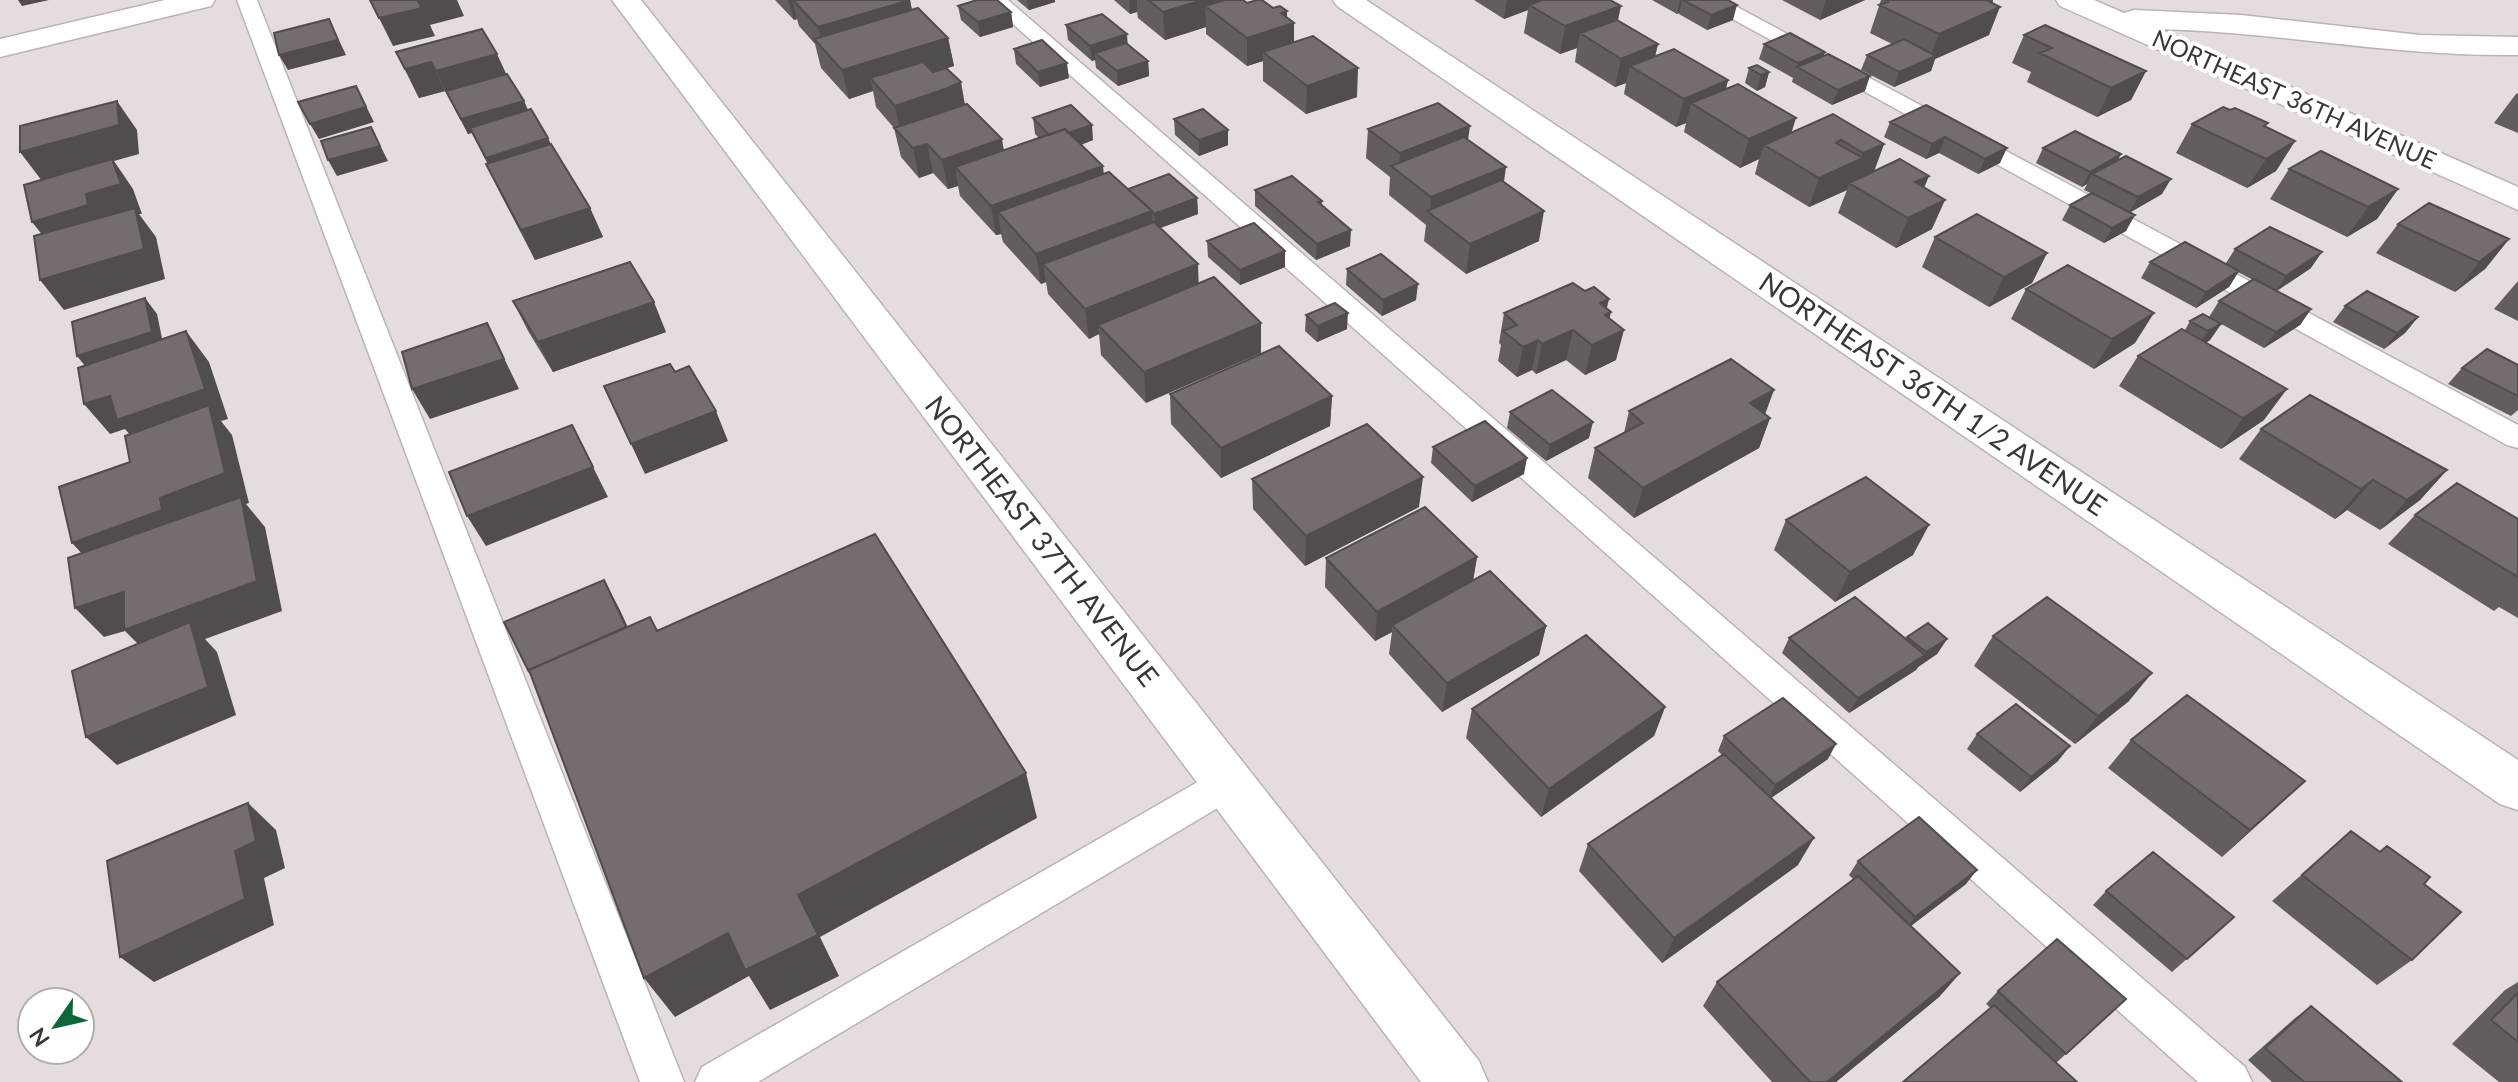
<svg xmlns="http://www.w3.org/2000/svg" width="2518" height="1082" font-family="Lato,sans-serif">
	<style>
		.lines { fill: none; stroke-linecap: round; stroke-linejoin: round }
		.service-casing { stroke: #bbb3b5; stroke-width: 3 }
		.minor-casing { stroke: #bbb3b5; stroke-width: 3 }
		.tertiary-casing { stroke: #bbb3b5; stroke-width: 3 }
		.service { fill: #fff; fill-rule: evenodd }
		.minor { fill: #fff; fill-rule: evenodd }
		.tertiary { fill: #fff; fill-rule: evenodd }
		.wall { fill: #645d5f }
		.shaded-wall { fill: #514c4d }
		.building { fill: #746c6e; stroke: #514c4d; stroke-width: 2 }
		.labels { text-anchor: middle; stroke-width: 8; stroke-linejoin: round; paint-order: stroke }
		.far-street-label { font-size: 24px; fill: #3a3737; stroke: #fff }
		.street-label { font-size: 28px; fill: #3a3737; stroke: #fff }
	</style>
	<rect width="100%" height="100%" fill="#e5dcde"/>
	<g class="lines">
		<defs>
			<path id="service" d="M237 0H257L684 1082H640Z
				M986 0H1008L2245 1067 2252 1082H2198Z
				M1698 0H1724L2518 425V448L2507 445Z
				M1228 767 1241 772 1247 783 1241 794 758 1082H695L702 1067 1215 772Z"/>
			<path id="minor" d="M1333 0H1366L2518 760V810L2500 804 1337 6Z
				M2056 0H2094L2124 13 2134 10 2241 15 2420 35 2518 37V55C2397 57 2279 32 2159 29L2518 187V210L2060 6Z"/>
			<path id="tertiary" d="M165 0H215L211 6 0 57V39Z
				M612 0H641L1479 1061 1488 1082H1421Z"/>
		</defs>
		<!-- service casing -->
		<use href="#service" class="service-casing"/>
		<!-- minor casing -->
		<use href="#minor" class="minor-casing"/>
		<!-- tertiary casing -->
		<use href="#tertiary" class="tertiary-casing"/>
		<!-- service -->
		<use href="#service" class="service"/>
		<!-- minor -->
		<use href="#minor" class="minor"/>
		<!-- tertiary -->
		<use href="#tertiary" class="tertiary"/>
	</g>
	<!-- wall -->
	<path class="wall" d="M775 0H910L912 10 948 38 954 66 937 71 1004 150 1039 138 1035 134 1033 118 1093 140 1081 145 1104 174 1128 189 1197 198 1198 214 1160 228 1146 403 1101 355 1099 334 1089 339 1048 294 1046 282 1041 284 1003 242 1001 234 996 235 960 196 958 186 948 189 933 173 919 178 901 157 894 128 876 107 873 91 849 99 821 68 815 44 799 26 797 19 794 20Z
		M1017 0H1055V2L1029 10Z
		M1114 0H1243L1247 3 1287 17 1294 23V42L1357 97 1306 114 1263 81V61L1247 66 1206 34V27L1165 40 1138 18 1137 12 1130 14Z
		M1474 0H1610L1618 20 1658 44 1655 56 1728 80 1726 88 1792 132 1884 144 1874 172 1924 188 1932 229 1896 248 1838 213 1847 190 1809 207 1755 174 1759 159 1740 168 1684 132 1686 123 1676 127 1624 94 1626 83 1615 87 1575 62 1577 48 1560 54 1524 33 1528 10 1504 19Z
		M1652 0H1728L1733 20 1707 30 1679 14V13L1677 14Z
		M1782 0H1865L1820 20Z
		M1881 0H1993L1989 35 1935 59 1931 71 1894 87 1861 70 1867 55 1892 44 1870 33Z
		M958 6 1011 12 1013 27 980 37 961 20Z
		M1066 25 1127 44 1148 61 1149 76 1118 86 1096 68 1095 60 1092 61 1068 40Z
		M2024 35 2146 71 2131 100 2097 117 2027 82 2031 72 2012 63Z
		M1764 44 1825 52 1823 56 1865 91 1832 105 1792 82 1793 78 1759 59Z
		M1014 49 1069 78 1040 87 1016 64Z
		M396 52 506 74 524 101 528 110 551 144 590 208 603 237 535 260 500 193 486 164 487 163 472 133 468 134 445 91 419 98Z
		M1749 68 1769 72 1765 87 1757 91 1745 83Z
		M2518 93V133L2494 123 2516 94Z
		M1926 105 2000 163 1978 174 1939 153 1926 159 1884 137 1890 122Z
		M1174 119 1228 130V145L1199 156 1175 135Z
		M2192 124 2266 127 2295 141 2276 171 2247 188 2176 153Z
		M1368 129 1468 140 1504 182 1539 241 1466 274 1424 241 1426 225 1389 195 1390 177 1366 158Z
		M2043 148 2118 160 2162 194 2129 213 2126 231 2104 243 2062 220 2070 205 2091 193 2084 190 2087 184 2082 187 2036 163Z
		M2289 169 2398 189 2377 219 2347 237 2270 199Z
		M1255 190 1322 201V206L1350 246 1316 260 1255 206Z
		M2398 224 2509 239 2485 269 2455 292 2376 253Z
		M1935 237 2047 253 2032 283 1989 307 1922 267Z
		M1207 241 1285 267 1240 285 1208 257Z
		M2235 249 2311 268 2277 291 2311 309 2300 325 2264 348 2209 317 2219 301 2253 280 2238 272 2229 287 2196 308 2141 278 2150 262 2226 263Z
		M1347 269 1416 300 1382 316 1346 285Z
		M2518 281V321L2494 309Z
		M2026 289 2135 343 2094 369 2011 319Z
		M513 301 666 332 553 372 528 331Z
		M2345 306 2418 317 2405 333 2384 349 2333 322Z
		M1606 308 1610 319 1616 360 1585 375 1566 360 1536 374 1532 370 1517 377 1498 361 1501 345 1499 343 1504 313Z
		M1306 315 1347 329 1317 342 1305 331Z
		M2190 321 2221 324 2210 340 2206 343 2264 420 2221 449 2119 386 2138 356 2185 330Z
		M2518 365V410L2511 416 2448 384 2462 368Z
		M1170 394 1332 396 1330 426 1221 478 1171 424Z
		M1629 411 1765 414 1770 418 1759 448 1634 518 1588 478 1595 448 1624 433Z
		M1510 412 1589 438 1546 461 1507 428Z
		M2261 429 2447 470 2420 500 2380 530 2347 510 2335 519 2239 459Z
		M1433 447 1524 474 1472 502 1431 463Z
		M1252 479 1419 507 1305 566 1253 509Z
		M2415 515 2518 519V618L2499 607 2494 611 2388 544Z
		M1786 520 1913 555 1835 602 1774 550Z
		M1477 557 1473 580 1546 626 1539 655 1442 712 1389 654 1392 632 1375 641 1325 587 1326 558Z
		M1993 636 2129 701 2075 744 1974 666Z
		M1907 637 1947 639 1937 654 1918 667 1916 670 1849 713 1782 653 1789 638 1906 639Z
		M1665 707 1654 736 1541 817 1466 738 1472 709Z
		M1977 734 2058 761 2020 792 1967 749Z
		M1724 736 1828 759 1771 798 1798 865 1662 963 1579 871 1588 844 1722 755 1718 751Z
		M2131 740 2276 808 2222 857 2108 768Z
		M2351 831 2424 884 2412 960 2377 985 2272 901Z
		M1858 861 1966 884 1911 926 1960 973 1939 997 1836 1082H1772L1703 1006 1717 982 1853 879 1849 875Z
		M2106 891 2234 917 2172 972 2093 905Z
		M2518 982V1082H2499L2452 1044 2505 990Z
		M1998 991 2126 999 2056 1063 1986 1004Z
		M2311 1006 2402 1082H2272L2248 1060 2294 1019Z"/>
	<!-- shaded-wall -->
	<path class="shaded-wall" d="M18 0H49L22 6Z
		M417 0H457L464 16 430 25 435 36 393 46 379 18Z
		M788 0H792L797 19 794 20Z
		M910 0 915 28 824 50 818 27Z
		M1027 0H1055V2L1029 10Z
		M1129 0H1137V12L1130 14Z
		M1203 0H1239L1205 6 1206 27 1165 40 1163 12Z
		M1507 0H1547L1529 5 1528 10 1504 19Z
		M1680 0H1682L1679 13 1677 14Z
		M1826 0H1865L1820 20Z
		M1993 0 1987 13 2000 7 1989 35 1935 59 1931 71 1894 87 1899 72 1929 59 1939 34 1988 1Z
		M1737 5 1733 20 1707 30 1711 15Z
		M1621 6 1615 34 1580 33 1577 48 1560 54 1565 26Z
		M1287 11V25L1294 23V51L1263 52V61L1247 66V38L1281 13Z
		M1011 12 1013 27 980 37 978 22Z
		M329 19 346 55 288 70 279 55Z
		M1127 34 1128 49 1095 53V60L1092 61 1090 46Z
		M948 38 954 66 879 89 870 78 873 91 849 99 842 70Z
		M1658 44 1651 72 1630 66 1626 83 1615 87 1621 59Z
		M1825 52 1820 67H1797L1798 63Z
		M497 54 510 82 446 91 450 99 436 71Z
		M1148 61 1149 76 1118 86 1117 71Z
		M431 62 445 91 419 98 405 69Z
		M1067 63 1069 78 1040 87 1038 72Z
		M1358 68 1357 97 1306 114 1307 86Z
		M2146 71 2131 100 2097 117 2111 88Z
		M1769 72 1765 87 1757 91 1761 75Z
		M1870 76 1865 91 1832 105 1838 90Z
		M1728 80 1721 108 1691 103 1686 123 1676 127 1684 99Z
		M961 82 966 111 901 135 895 106Z
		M356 86 374 122 319 139 310 124Z
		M117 101 137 130 139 154 114 161 133 189 142 214H139L156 237 165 279 64 310 40 280 56 252 32 222 86 194 42 181 20 152Z
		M524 101 530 116 468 134 461 119Z
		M1796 118 1787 147 1764 145 1759 159 1740 168 1749 139Z
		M1092 125 1093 140 1055 154 1053 138Z
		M1470 126 1466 155 1398 171 1400 153Z
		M371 127 388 161 337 176 328 160Z
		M1228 130V145L1199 156V140Z
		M1945 137 1939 153 1926 159 1932 144Z
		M548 138 555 153 493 174 486 158Z
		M1002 139 1007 169 955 167 958 186 948 189 942 160Z
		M2295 141 2276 171 2247 188 2266 159Z
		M927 144 933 173 919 178 913 148Z
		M1884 144 1873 173 1849 183 1847 190 1809 207 1819 178 1862 158 1863 153Z
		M2007 148 2000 163 1978 174 1985 159Z
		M2121 154 2113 170 2092 174 2087 184 2082 187 2090 172Z
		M1103 166 1106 196 998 212 1001 234 996 235 991 206Z
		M1506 167 1502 196 1430 213 1431 197Z
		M1929 176 1917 205 1915 182Z
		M2171 179 2162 194 2129 213 2138 197Z
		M2398 189 2377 219 2347 237 2368 207Z
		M1197 198 1198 214 1155 230 1154 214Z
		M1945 200 1932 229 1896 248 1908 218Z
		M590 208 603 237 535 260 521 230Z
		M1152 211 1154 241 1043 264 1046 282 1041 284 1036 254Z
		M1544 211 1539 241 1466 274 1470 244Z
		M2135 215 2126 231 2104 243 2112 228Z
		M1351 230 1350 246 1316 260 1317 244Z
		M2509 239 2485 269 2455 292 2479 262Z
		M1285 251V267L1240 285V270Z
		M2322 252 2311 268 2276 291 2286 276Z
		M2047 253 2032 283 1989 307 2004 277Z
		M1198 264 1199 294 1098 325 1099 334 1089 339 1085 309Z
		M2239 271 2229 287 2196 308 2206 292Z
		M1418 284 1416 300 1382 316 1383 300Z
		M145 298 157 314 164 348 90 372 77 356Z
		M1609 299 1602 329 1600 303Z
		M654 302 666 332 553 372 538 342Z
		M2311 309 2300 325 2264 348 2276 332Z
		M1611 312 1605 338 1624 330 1616 360 1585 375 1592 345 1605 315Z
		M1348 313 1347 329 1317 342 1318 326Z
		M2154 313 2135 343 2094 369 2112 339Z
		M2418 317 2405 333 2384 349 2397 333Z
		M487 323 519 389 430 419 412 389Z
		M1261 323V353L1146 403 1144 372Z
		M2221 324 2210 340 2198 347 2208 331Z
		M1573 330 1566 360 1536 374 1542 344Z
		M186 331 209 362 228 419 221 421 232 435 249 503 246 504 265 527 282 611 205 639 217 652 236 715 117 765 86 737 153 659 125 631 104 637 75 608 124 592 257 581 100 573 72 543 143 450 125 429 110 434 84 404Z
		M1538 340 1532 370 1517 377 1523 347Z
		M2287 389 2264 420 2221 449 2243 418Z
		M1774 390 1763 420 1750 403Z
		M1332 396 1330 426 1221 478V448Z
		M716 411 728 441 645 474 631 444Z
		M1770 418 1759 448 1634 518 1643 488Z
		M1593 422 1589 438 1546 461 1550 445Z
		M572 425 608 497 486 546 467 516Z
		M1527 458 1524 474 1472 502 1475 486Z
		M2447 470 2420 500 2380 530 2407 500Z
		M1423 477 1419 507 1305 566 1306 536Z
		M2373 480 2347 510 2335 519 2361 489Z
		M1929 525 1913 555 1835 602 1850 572Z
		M1477 557 1472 587 1392 625V632L1375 641 1377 612Z
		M604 580 620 610 642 658 548 701 529 672Z
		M1546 626 1539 655 1442 712 1447 683Z
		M1947 639 1937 654 1918 667 1916 670 1849 713 1858 698 1924 655 1926 652Z
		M2152 673 2129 701 2075 744 2098 716Z
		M1665 707 1654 736 1541 817 1549 789Z
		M1836 744 1828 759 1768 800 1775 785Z
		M2070 746 2058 761 2020 792 2031 777Z
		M1026 773 1037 818 820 937 839 976 770 1010 749 976 675 1017 644 978Z
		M2305 781 2276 808 2222 857 2250 830Z
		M248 803 276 830 285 868 264 878 274 925 154 982 120 957 235 851Z
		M1814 838 1798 865 1662 963 1674 938Z
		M1977 870 1966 884 1905 930 1915 917Z
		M1960 973 1939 997 1836 1082H1827Z"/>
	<!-- building -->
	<path class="building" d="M370 0H417L422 8 379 18Z
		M793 0H910L818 27Z
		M977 0H997L1011 12 978 22 958 6Z
		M1148 0H1203L1163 12Z
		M1225 0H1243L1247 3 1257 0H1262L1273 8 1280 6 1287 11 1281 13 1294 23 1247 38 1205 6Z
		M1542 0H1610L1621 6 1565 26 1529 5Z
		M1683 0H1728L1737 5 1711 15Z
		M1885 0H1991L1988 1 2000 7 1939 34 1879 5 1888 2Z
		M918 8 948 38 842 70 814 39Z
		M1102 14 1127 34 1090 46 1066 25Z
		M329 19 338 40 279 55 274 33Z
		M1617 20 1658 44 1621 59 1580 33Z
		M2045 25 2146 71 2111 88 2040 53 2052 48 2024 35Z
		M482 29 497 54 436 71 431 62 405 69 396 52Z
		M1790 33 1825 52 1798 63 1764 44Z
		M1313 36 1358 68 1307 86 1263 52Z
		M1904 39 1936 56 1899 72 1867 55Z
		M1042 40 1067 63 1038 72 1014 49Z
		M1126 43 1148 61 1117 71 1095 53Z
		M1674 49 1728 80 1684 99 1630 66Z
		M1828 54 1870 76 1838 90 1797 67Z
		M923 62 933 72 946 68 961 82 948 88 895 106 870 78Z
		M1757 65 1769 72 1761 75 1749 68Z
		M507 74 524 101 461 119 446 91Z
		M1738 84 1796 118 1749 139 1691 103Z
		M356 86 366 107 310 124 298 102Z
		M117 101 119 125 20 152V126Z
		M1438 103 1470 126 1400 153 1368 129Z
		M967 104 1002 139 942 160 927 144 913 148 894 128Z
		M1071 105 1092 125 1068 133 1065 129 1049 135 1033 118Z
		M1926 105 2007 148 1985 159 1945 137 1932 144 1890 122Z
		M2223 107 2230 110 2235 108 2268 123 2264 126 2295 141 2266 159 2192 124Z
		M531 109 548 138 486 158 470 128Z
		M1203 109 1228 130 1199 140 1174 119Z
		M1833 114 1884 144 1863 153 1841 140 1836 143 1863 158 1819 178 1764 145Z
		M371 127 380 146 328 160 321 141Z
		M1065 129 1103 166 991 206 955 167Z
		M2075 131 2121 154 2090 172 2043 148Z
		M1464 137 1506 167 1431 197 1391 166Z
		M551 144 590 208 521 230 486 164Z
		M2321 151 2398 189 2368 207 2289 169Z
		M2126 156 2171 179 2138 197 2092 174Z
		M112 159 121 184 86 194 88 205 32 222 24 185Z
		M1900 159 1929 176 1915 182 1945 200 1908 218 1849 183Z
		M1109 172 1152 211 1036 254 998 212Z
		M1169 174 1197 198 1154 214 1152 211 1128 189Z
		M1292 176 1322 201 1318 202 1351 230 1317 244 1255 190Z
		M1501 180 1544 211 1470 244 1427 211Z
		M2092 193 2135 215 2112 228 2070 205Z
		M2429 203 2509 239 2479 262 2398 224Z
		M135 208 144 249 40 280 34 236Z
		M1977 214 2047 253 2004 277 1935 237Z
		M1154 222 1198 264 1085 309 1043 264Z
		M1254 223 1285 251 1240 270 1207 241Z
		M2270 227 2322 252 2286 276 2235 249Z
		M2185 242 2239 271 2206 292 2150 262Z
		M1381 254 1418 284 1383 300 1347 269Z
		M630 262 654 302 538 342 513 301Z
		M2068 265 2154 313 2112 339 2026 289Z
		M1214 277 1261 323 1144 372 1098 325Z
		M2254 279 2311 309 2276 332 2219 301Z
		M1573 283 1585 291 1594 287 1609 299 1600 303 1611 312 1605 315 1624 330 1592 345 1573 330 1542 344 1538 340 1523 347 1503 331 1517 325 1504 313Z
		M2367 291 2418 317 2397 333 2345 306Z
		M145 298 152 332 77 356 72 322Z
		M1335 303 1348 313 1318 326 1306 315Z
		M2203 314 2221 324 2208 331 2190 321Z
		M487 323 504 359 412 389 402 352Z
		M2182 329 2287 389 2243 418 2138 356Z
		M186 331 205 389 117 420 110 396 84 404 78 368Z
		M1279 346 1332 396 1221 448 1170 394Z
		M2487 349 2518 365V396L2462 368Z
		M1731 359 1774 390 1750 403 1770 418 1643 488 1595 448 1643 423 1629 411Z
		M670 364 675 372 689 366 716 411 631 444 604 386Z
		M1552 390 1593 422 1550 445 1510 412Z
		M2310 395 2447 470 2407 500 2373 480 2361 489 2261 429Z
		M209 405 225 473 160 498 162 510 72 543 59 487 130 462 125 436Z
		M1485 421 1527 458 1475 486 1433 447Z
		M1367 424 1423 477 1306 536 1252 479Z
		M572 425 593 467 467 516 449 472Z
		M1866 477 1929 525 1850 572 1786 520Z
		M2457 483 2518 519V577L2415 515Z
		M241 497 257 581 124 630V592L75 608 68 558Z
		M1425 507 1477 557 1377 612 1326 558Z
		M875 534 1026 773 798 895 818 935 745 970 728 933 644 978 529 670 650 617 657 631Z
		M1490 571 1546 626 1447 683 1392 625Z
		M604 580 626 627 529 670V672L504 622Z
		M1855 597 1925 655 1858 698 1789 638Z
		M2047 597 2152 673 2098 716 1993 636Z
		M190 622 208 687 86 737 72 671Z
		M1928 623 1947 639 1926 652 1907 637Z
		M1586 635 1665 707 1549 789 1472 709Z
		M2187 695 2305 781 2250 830 2131 740Z
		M1783 698 1836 744 1775 785 1724 736Z
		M2016 704 2070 746 2031 777 1977 734Z
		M1724 754 1814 838 1674 938 1588 844Z
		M248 803 256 841 235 851 245 899 120 957 107 861Z
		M1919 817 1977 870 1915 917 1858 861Z
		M2351 831 2380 852 2387 846 2430 877 2424 884 2461 912 2412 960 2302 875Z
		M2153 852 2234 917 2187 959 2106 891Z
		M1858 876 1960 973 1827 1082H1810L1717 982Z
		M2057 939 2126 999 2066 1054 1998 991Z
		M2518 993V1042L2491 1020Z
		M1994 1005 2077 1082H1903Z
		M2311 1006 2402 1082H2304L2265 1048Z"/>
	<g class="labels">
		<!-- far-street labels -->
		<g class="far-street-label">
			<text transform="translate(2294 100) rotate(24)" y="8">NORTHEAST 36TH AVENUE</text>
		</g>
		<!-- street labels -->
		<g class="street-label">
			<text transform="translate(1933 394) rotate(34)" y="10">NORTHEAST 36TH 1/2 AVENUE</text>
			<text transform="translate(1042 541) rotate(52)" y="10">NORTHEAST 37TH AVENUE</text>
		</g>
	</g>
	<!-- north arrow -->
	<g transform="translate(56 1026) rotate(236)"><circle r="38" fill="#ffffff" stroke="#b0afaf" stroke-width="2"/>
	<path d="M0-6L14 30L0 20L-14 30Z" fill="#0c6739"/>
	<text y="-12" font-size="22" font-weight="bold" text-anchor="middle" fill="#3a3737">N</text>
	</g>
</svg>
